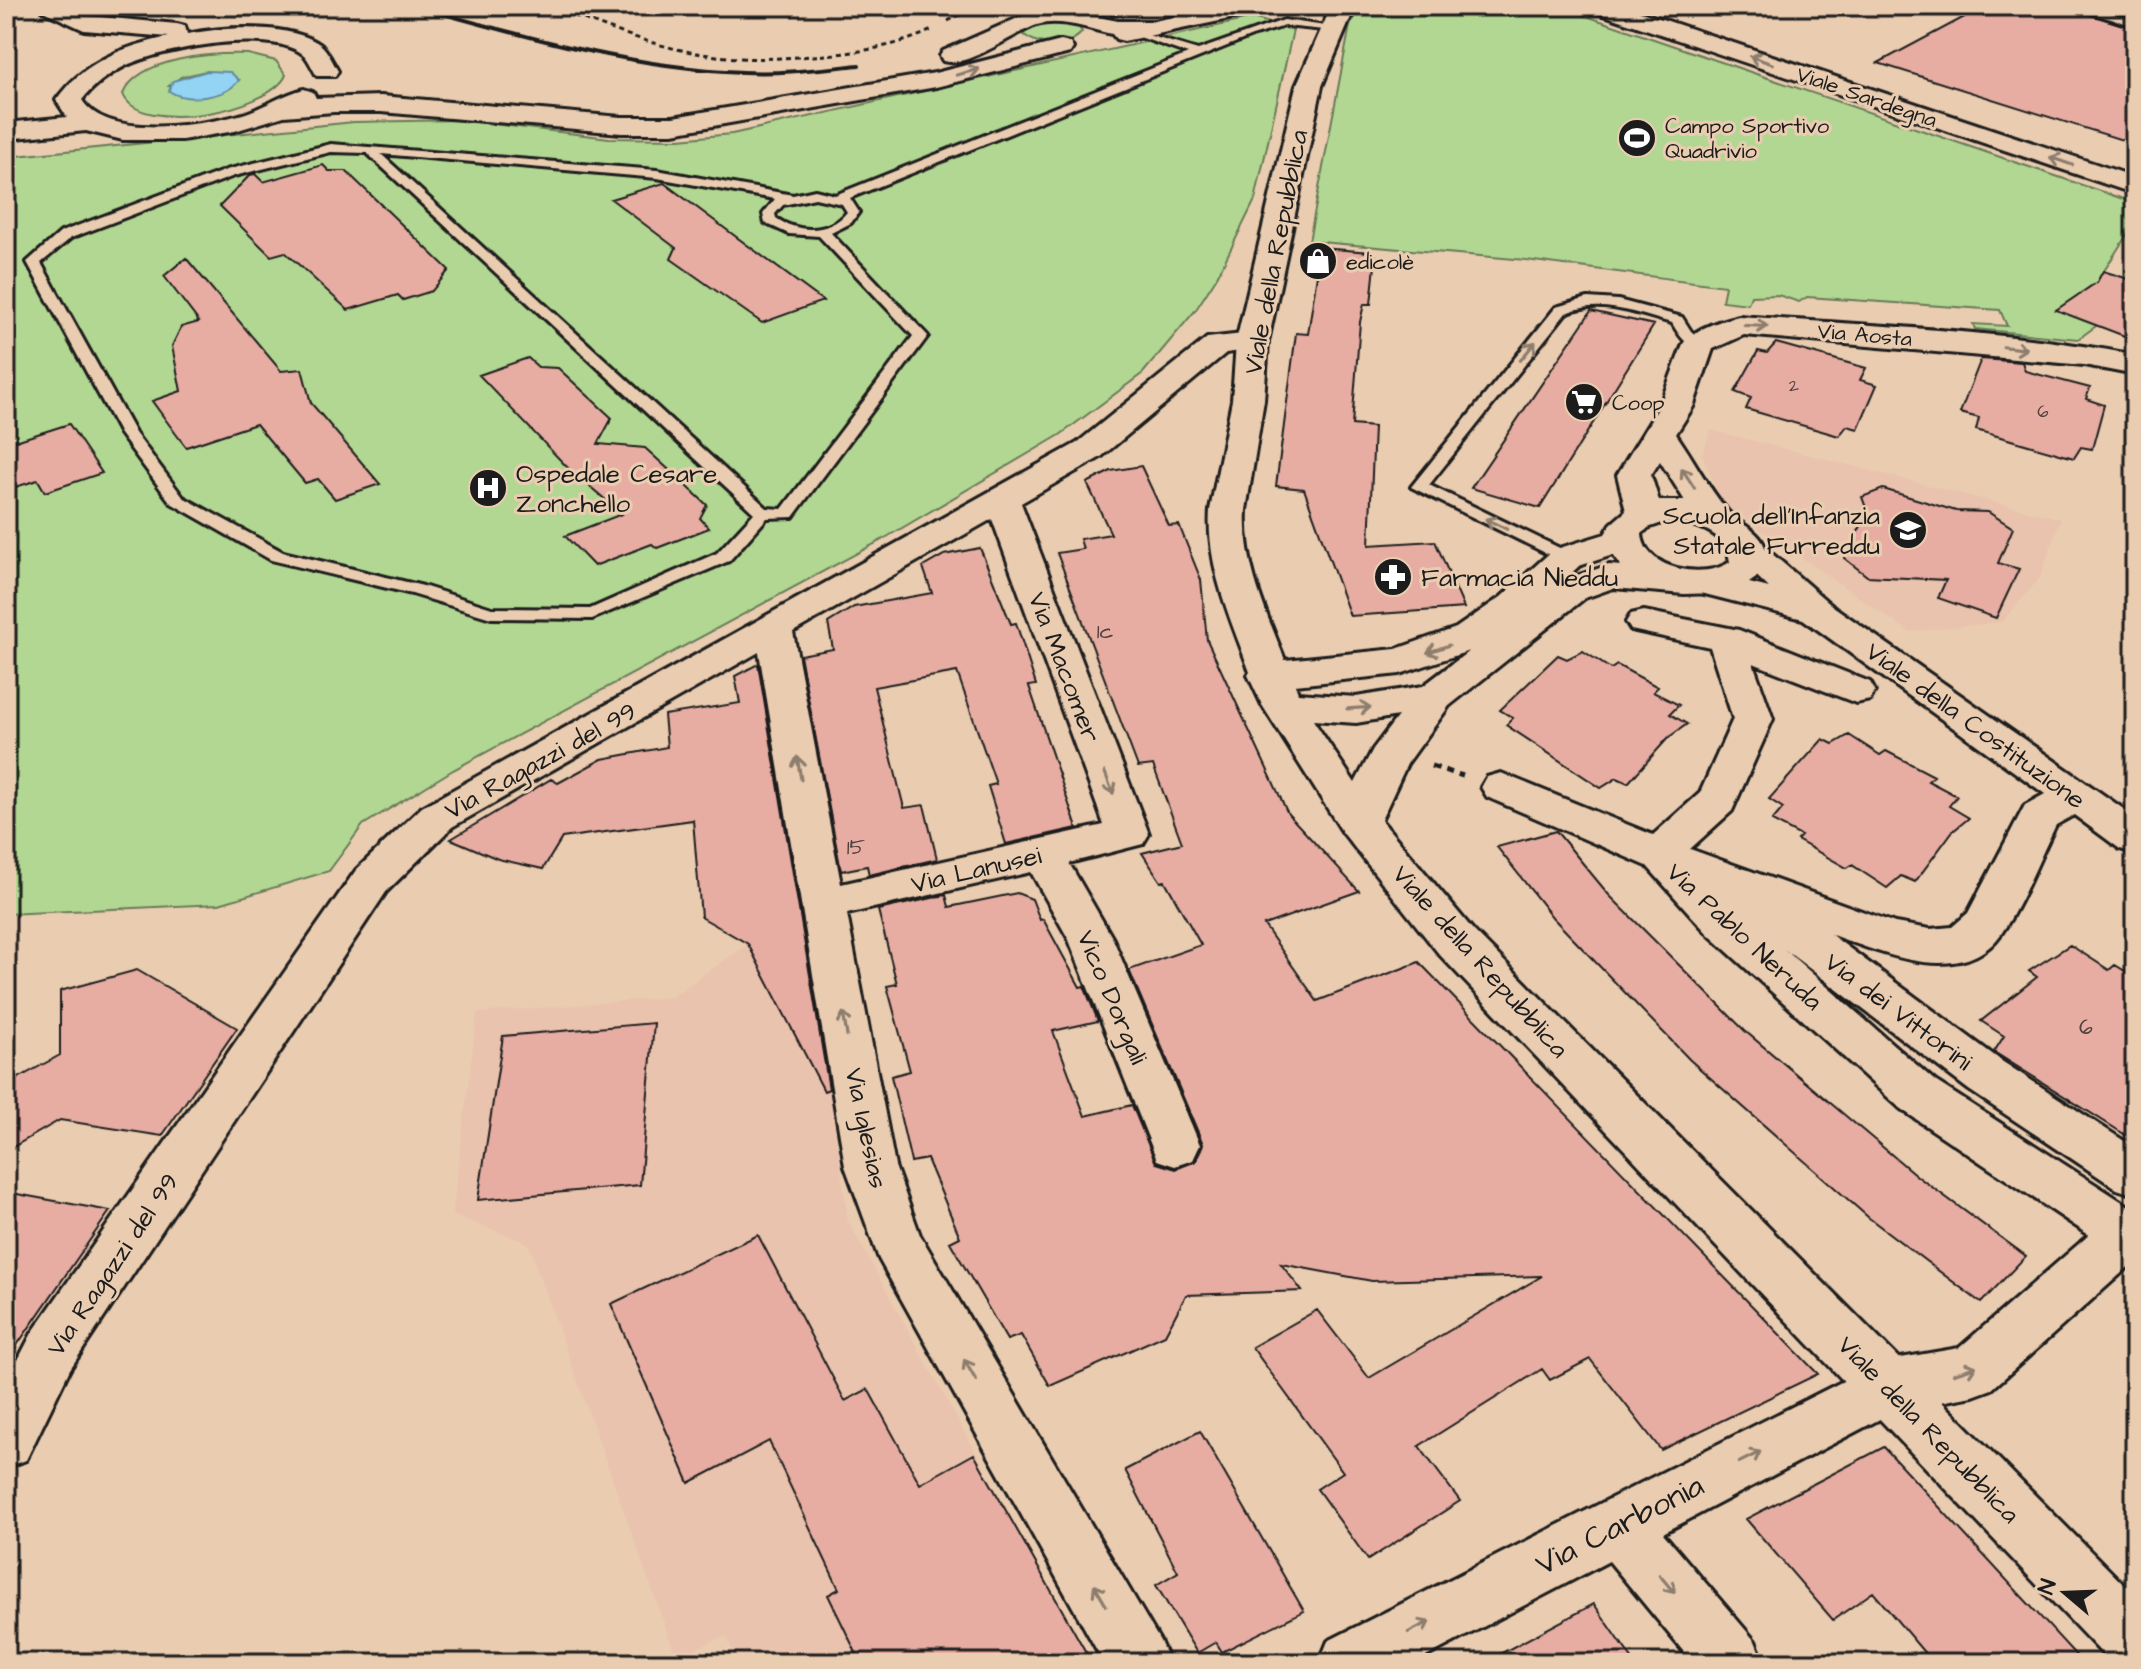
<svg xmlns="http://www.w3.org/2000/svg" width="2141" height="1669" font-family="'Architects Daughter',sans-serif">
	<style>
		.built { fill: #e9c3ad }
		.green { fill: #b2d792; stroke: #677a57; stroke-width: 2; fill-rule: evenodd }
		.water { fill: #93d4f4; stroke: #638a9e; stroke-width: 2 }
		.building { fill: #e7ada3; stroke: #1c1c1c; stroke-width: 2 }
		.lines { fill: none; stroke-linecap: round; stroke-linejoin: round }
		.lane-casing { stroke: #1c1c1c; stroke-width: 6 }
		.street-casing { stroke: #1c1c1c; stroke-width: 6 }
		.secondary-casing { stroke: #1c1c1c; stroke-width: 6 }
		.path-far1 { stroke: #1c1c1c; stroke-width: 3; stroke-dasharray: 5 4; stroke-linecap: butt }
		.path { stroke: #1c1c1c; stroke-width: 5; stroke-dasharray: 8 6; stroke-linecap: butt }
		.lane { fill: #eacdb1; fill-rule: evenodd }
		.street { fill: #eacdb1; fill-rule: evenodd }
		.secondary { fill: #eacdb1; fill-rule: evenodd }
		.rail { stroke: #1c1c1c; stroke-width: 4 }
		.oneway { stroke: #8d7d6e }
		.labels { text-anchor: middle; stroke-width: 6; stroke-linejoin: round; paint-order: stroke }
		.far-number-label { font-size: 18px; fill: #4f403e }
		.far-street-label { font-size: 22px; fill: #1c1c1c; stroke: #eacdb1 }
		.far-poi-label { font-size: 22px; fill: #1c1c1c; stroke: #eacdb1; text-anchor: start }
		.number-label { font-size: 22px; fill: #4f403e }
		.street-label { font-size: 26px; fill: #1c1c1c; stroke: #eacdb1 }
		.poi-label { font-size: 26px; fill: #1c1c1c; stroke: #eacdb1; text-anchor: start }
		.near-street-label { font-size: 32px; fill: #1c1c1c; stroke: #eacdb1 }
	</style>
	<rect width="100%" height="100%" fill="#eacdb1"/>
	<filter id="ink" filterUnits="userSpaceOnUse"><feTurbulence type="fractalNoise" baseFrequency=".0125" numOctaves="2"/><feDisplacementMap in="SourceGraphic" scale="16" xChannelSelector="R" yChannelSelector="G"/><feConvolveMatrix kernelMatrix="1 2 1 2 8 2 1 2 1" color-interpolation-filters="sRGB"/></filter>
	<g filter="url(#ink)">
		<!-- built -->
		<path class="built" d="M1711 430 2061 519 2040 578 2002 622 1909 632 1722 503 1702 454Z
			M748 944 815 1074 828 1073 848 1221 1092 1663H738L726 1636 676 1657 528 1243 452 1215 477 1013 671 997Z"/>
		<!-- green -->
		<path class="green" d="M1363 6H1557L2135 203V222L2097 282 2103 321 2078 339 1975 329 1973 324 2007 326 2000 310 1807 297 1799 302 1778 295 1751 296 1748 304 1722 301 1725 286 1526 260 1309 241 1350 25Z
			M1253 18 1293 30 1255 200 1217 277 1195 311 1143 373 1060 435 880 541 453 770 363 825 329 871 219 904 6 914V157L354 122 460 120 609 138 679 139 732 134Z
			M1052 20 1077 25 1082 32C1069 48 1038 47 1023 34L1025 28Z
			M248 54 276 61 286 75C270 111 138 136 123 94 139 57 212 53 248 54ZM206 71 239 80 225 91 169 86 181 77Z"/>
		<!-- water -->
		<path class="water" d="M207 71 230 72 239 80C226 98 187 103 169 91L173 81Z"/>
		<!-- building -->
		<path class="building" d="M1985 6H2064L2135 29V144L1878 63Z
			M323 165 329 171H346L449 270 432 291 403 300 398 295 348 310 285 252 271 256 220 206 250 175 255 174 263 182Z
			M664 183 731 233 823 301 762 323 671 259 676 248 611 199Z
			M1321 248 1370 252 1369 255 1376 256 1371 304H1364L1360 322 1352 425 1374 427 1369 545 1435 541 1464 608 1350 616 1304 489 1276 486 1296 333 1308 334Z
			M186 258 281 371 302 369 311 403 380 484 335 499 318 479 305 483 256 424 186 447 176 434 152 401 181 391 172 346 181 327 199 322 164 276Z
			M2103 271 2135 281V340L2056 310 2097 282Z
			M1591 311 1654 325 1540 508 1471 488Z
			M1776 343 1866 368 1860 380 1877 385 1858 429 1847 426 1839 436 1746 409 1751 398 1735 392 1758 351 1767 353Z
			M528 358 538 367 558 368 612 418 598 444 645 448 689 488 707 505 700 518 709 528 657 548 652 544 594 566 565 536 622 514 566 466 479 375Z
			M1981 359 2022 362 2025 371 2090 388 2086 399 2104 405 2092 449 2081 447 2074 458 1976 430 1979 418 1960 413Z
			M69 424 102 473 45 492 38 480 6 490V444Z
			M1141 466 1169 526 1179 525 1201 580 1207 640 1288 814 1359 891 1264 925 1317 1001 1419 962 1818 1374 1661 1450 1590 1359 1550 1380 1542 1369 1419 1446 1460 1501 1368 1560 1317 1489 1343 1472 1252 1347 1317 1310 1369 1378 1542 1276 1372 1281 1281 1264 1302 1291 1186 1295 1165 1335 1050 1386 1021 1335 1007 1340 950 1242 960 1237 927 1159 911 1162 891 1076 910 1071 887 986 897 984 878 910 946 895 949 907 1017 893 1032 899 1040 920 1043 919 1080 987 1084 986 1098 1021 1053 1031 1085 1116 1132 1105 1156 1163 1176 1169 1196 1161 1203 1144 1129 970 1201 945 1165 881 1161 882 1142 853 1182 843 1153 765 1138 767 1057 553 1083 549 1080 539 1111 534 1087 483 1111 471Z
			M1883 489 1956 511 1988 512 2013 528 1998 563 2019 569 1996 618 1938 598 1946 580 1867 576 1844 558 1868 513 1862 497Z
			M980 548 1011 624 1016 623 1036 685 1029 686 1077 828 1006 844 988 786 996 784 957 672 874 687 904 808 924 805 937 859 869 875 867 866 841 871 800 655 833 649 828 623 854 607 932 593 923 567 944 555Z
			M1583 651 1611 669 1617 665 1658 687 1653 692 1679 705 1670 714 1687 724 1668 738 1628 783 1617 778 1601 788 1506 725 1513 718 1500 710 1558 655 1567 659Z
			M758 664 829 1089 824 1091 748 944 701 917 693 820 562 838 543 869 498 859 451 839 551 779 558 783 602 759 667 747 664 715 740 703 735 676Z
			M1849 735 1880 755 1886 751 1934 776 1928 781 1957 796 1949 806 1969 818 1952 832 1915 882 1901 876 1887 888 1852 865 1847 868 1797 840 1801 836 1772 821 1783 808 1769 799 1823 739 1833 744Z
			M1556 831 1609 895 1745 1031 1917 1176 2026 1256 1981 1303 1869 1218 1690 1060 1553 918 1497 847Z
			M2070 945 2109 970 2115 965 2135 977V1141L1994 1052 2004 1036 1981 1021 2037 977 2029 971Z
			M137 970 237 1028 162 1136 60 1120 6 1151V1085L60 1055V991Z
			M654 1023 640 1185 478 1200 503 1036Z
			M6 1192 110 1211 6 1361Z
			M758 1235 845 1401 868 1389 920 1484 974 1454 1092 1663H861L828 1595 839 1589 769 1441 689 1483 611 1304Z
			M1200 1431 1304 1611 1222 1652 1216 1642 1197 1653 1156 1585 1178 1572 1125 1470Z
			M1884 1447 2083 1663H1933L1873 1592 1833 1620 1746 1519Z
			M1594 1604 1635 1663H1483Z"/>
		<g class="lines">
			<defs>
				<path id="lane" d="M1732 6H1746L1741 9Z
					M2067 6H2084L2135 20V26Z
					M1284 20 1339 28 1334 31 1285 26 1252 36 850 198 859 212 851 223 831 233 928 336 793 517 767 518 729 561 592 619 491 618 412 594 271 560 171 503 120 434 27 262 61 232 226 170 331 144 657 170 793 195 815 190 835 195 1188 54 1131 34V30L1198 50ZM331 152 367 153 754 513 717 553 590 609 492 608 423 586 283 552 183 497 135 433 41 263 71 238 234 176ZM381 154 657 178 775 199 763 214 765 223 789 234 819 236 913 336 782 509 767 508ZM815 198 842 204 847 212C830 234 797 233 776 218L775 214 783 205Z
					M1588 298 1618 300 1682 317 1691 331 1706 344 1704 347C1688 350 1679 335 1672 323 1637 314 1601 298 1566 313L1429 485 1572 554 1574 558 1572 562 1566 563 1411 487 1556 307Z"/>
				<path id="street" d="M1252 333 1263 336 1267 342 1263 348 1226 353 1101 457 1021 503 1149 834 1143 844 1069 863 1113 939 1200 1145 1193 1160 1175 1166 1157 1160 1069 940 1031 872 847 914 895 1166 920 1235 1160 1641 1169 1663H1104L879 1259 845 1166 759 652 452 827 386 892 70 1369 26 1460 6 1468V1383L32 1333 356 870 422 807 1077 443 1207 338ZM992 519 1104 825 841 884 793 632Z
					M1750 541 1762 545 1830 604 2135 817V853L2120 849 2074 815 2056 825C2038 860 2023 902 2001 934 1962 989 1879 952 1830 934L2003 1062 2135 1148V1195L2117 1189 1969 1090 1784 949 1935 1081 2135 1210V1261L1992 1389 1973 1396 1897 1410 1663 1533 1755 1641 1764 1663H1693L1609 1561 1414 1663H1319L1328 1641 1869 1368 1889 1360 1959 1348 2089 1235 1901 1109 1707 933 1647 866 1487 797 1481 787 1487 777 1501 773 1653 835 1700 793 1733 719 1710 647 1631 630 1626 622 1631 614 1644 611 1739 630 1870 682 1875 691 1870 700 1856 703 1753 663 1773 719 1732 811 1690 849 1895 923 1930 929 1952 927 1968 913 2025 805 2045 794 1803 619 1697 592 1692 584 1697 576 1710 573 1769 588 1732 552 1738 545Z"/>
				<path id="secondary" d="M40 6H69L89 16 177 24 185 26 187 34C222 27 290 22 321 45 328 51 333 63 338 71L335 76H317C313 70 309 60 304 55 271 27 161 49 125 66 107 75 94 85 82 100 107 141 207 125 246 113 266 106 284 94 304 89L313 92 316 98 381 96 621 117H673L935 73 1061 41 1070 43 1073 48 1070 53 936 87 673 133H621L381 112H334L284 116 235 131 182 140H123L86 131 6 139V123L67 117 56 100C83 62 124 46 169 37L84 30 43 11Z
					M1225 6H1269L1266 11 1258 13 1124 41 1116 39 1112 34C1089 29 1060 18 1037 25 1011 34 969 68 943 61L940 56 943 51 1034 11 1058 9 1118 21H1154Z
					M1335 6H1359L1351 17 1322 86 1268 342 1264 400 1246 510C1243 563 1266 612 1285 660L1396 649 1456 628 1501 597 1553 550 1605 534 1611 524 1626 511 1617 475 1659 407 1683 344C1693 329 1722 320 1739 316 1871 326 2005 330 2135 355V375L2084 365 1744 335 1713 349 1693 407 1676 434C1693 458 1707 486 1726 509 1741 528 1768 530 1767 562L1756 578 1746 585 1717 593 1684 594 1613 588 1585 598 1449 706 1407 764 1381 820 1473 930 2135 1596V1663H2111L1439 954 1343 833 1262 705 1248 675 1250 672C1231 620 1206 566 1210 510L1232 400 1236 342 1296 86 1328 14ZM1660 461 1685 501H1659L1651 475ZM1665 522C1689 522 1710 527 1727 546L1730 562C1705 580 1644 570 1642 534L1648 528ZM1613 555 1621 566 1609 565 1564 580 1579 566ZM1469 651 1423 686 1356 697 1298 693 1295 685 1400 674ZM1398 716 1373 749 1355 783 1313 720 1356 723Z
					M1589 6H1623L2135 177V194L1592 11Z"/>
			</defs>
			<!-- lane casing -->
			<use href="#lane" class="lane-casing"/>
			<!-- street casing -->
			<use href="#street" class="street-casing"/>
			<!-- secondary casing -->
			<use href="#secondary" class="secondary-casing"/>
			<!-- path-far1 -->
			<path class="path-far1" d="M550 6C607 28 665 52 727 57 755 60 784 58 813 56 854 53 894 48 932 30
				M948 21 975 6"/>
			<!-- path -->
			<path class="path" d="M1431 766 1463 776"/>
			<!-- lane -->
			<use href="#lane" class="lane"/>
			<!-- street -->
			<use href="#street" class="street"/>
			<!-- secondary -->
			<use href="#secondary" class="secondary"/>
			<!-- rail -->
			<path class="rail" d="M415 6C523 36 631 68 743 72 782 74 821 69 859 65
				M1112 15 1134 6"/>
		</g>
		<!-- one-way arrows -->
		<defs><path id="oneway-shaft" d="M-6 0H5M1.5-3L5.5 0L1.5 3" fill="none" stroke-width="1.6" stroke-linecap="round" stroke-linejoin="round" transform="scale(2)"/></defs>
		<g class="oneway">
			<use href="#oneway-shaft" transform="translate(1761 60) rotate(-161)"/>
			<use href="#oneway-shaft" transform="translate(968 72) rotate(-15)"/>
			<use href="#oneway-shaft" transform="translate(2061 161) rotate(-161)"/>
			<use href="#oneway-shaft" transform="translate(1756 326) rotate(3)"/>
			<use href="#oneway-shaft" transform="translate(2015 348) rotate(6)"/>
			<use href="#oneway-shaft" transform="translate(1528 351) rotate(-51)"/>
			<use href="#oneway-shaft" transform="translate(1688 478) rotate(-123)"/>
			<use href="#oneway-shaft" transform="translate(1496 524) rotate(-154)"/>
			<use href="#oneway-shaft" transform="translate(1438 649) rotate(161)"/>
			<use href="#oneway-shaft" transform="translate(1359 708) rotate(-4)"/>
			<use href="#oneway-shaft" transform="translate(799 768) rotate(-100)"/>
			<use href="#oneway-shaft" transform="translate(1109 783) rotate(69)"/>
			<use href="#oneway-shaft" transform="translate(845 1024) rotate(-100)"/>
			<use href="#oneway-shaft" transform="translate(970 1370) rotate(-120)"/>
			<use href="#oneway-shaft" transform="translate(1965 1370) rotate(-18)"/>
			<use href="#oneway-shaft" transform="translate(1750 1457) rotate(-27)"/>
			<use href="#oneway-shaft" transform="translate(1667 1584) rotate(50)"/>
			<use href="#oneway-shaft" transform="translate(1100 1595) rotate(-120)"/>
			<use href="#oneway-shaft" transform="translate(1419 1627) rotate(-27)"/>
		</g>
	</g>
	<!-- icons -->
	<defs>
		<symbol id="stadium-disc" viewBox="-11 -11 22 22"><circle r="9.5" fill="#1c1c1c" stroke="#eacdb1"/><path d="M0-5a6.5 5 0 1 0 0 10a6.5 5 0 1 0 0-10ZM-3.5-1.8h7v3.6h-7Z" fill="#fff"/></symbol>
		<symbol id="shop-disc" viewBox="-11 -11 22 22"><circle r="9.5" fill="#1c1c1c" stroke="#eacdb1"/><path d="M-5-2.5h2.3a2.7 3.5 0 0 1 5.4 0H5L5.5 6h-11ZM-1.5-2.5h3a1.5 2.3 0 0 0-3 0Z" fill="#fff"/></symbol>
		<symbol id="supermarket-disc" viewBox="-11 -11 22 22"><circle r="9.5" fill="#1c1c1c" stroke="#eacdb1"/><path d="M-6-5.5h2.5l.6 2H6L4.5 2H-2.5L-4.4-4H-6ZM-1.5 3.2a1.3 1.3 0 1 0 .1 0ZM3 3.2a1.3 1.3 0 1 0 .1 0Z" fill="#fff"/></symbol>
		<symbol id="hospital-disc" viewBox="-11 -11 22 22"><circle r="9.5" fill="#1c1c1c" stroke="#eacdb1"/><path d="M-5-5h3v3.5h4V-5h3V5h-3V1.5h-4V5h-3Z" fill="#fff"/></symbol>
		<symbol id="school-disc" viewBox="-11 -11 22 22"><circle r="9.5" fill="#1c1c1c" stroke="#eacdb1"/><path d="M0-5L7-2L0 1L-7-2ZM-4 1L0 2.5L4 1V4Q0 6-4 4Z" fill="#fff"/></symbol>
		<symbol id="pharmacy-disc" viewBox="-11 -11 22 22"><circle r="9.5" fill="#1c1c1c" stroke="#eacdb1"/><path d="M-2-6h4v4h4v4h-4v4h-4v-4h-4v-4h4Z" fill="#fff"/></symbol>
	</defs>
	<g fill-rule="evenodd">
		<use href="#stadium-disc" x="1615" y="116" width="44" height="44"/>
		<use href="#shop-disc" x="1296" y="239" width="44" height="44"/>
		<use href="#supermarket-disc" x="1562" y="380" width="44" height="44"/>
		<use href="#hospital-disc" x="466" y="466" width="44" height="44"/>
		<use href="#school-disc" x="1886" y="508" width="44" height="44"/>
		<use href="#pharmacy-disc" x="1371" y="555" width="44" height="44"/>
	</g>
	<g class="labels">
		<!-- far-number labels -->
		<g class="far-number-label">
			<text x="1794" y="391">2</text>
			<text x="2043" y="417">6</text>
		</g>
		<!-- far-street labels -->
		<g class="far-street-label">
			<text transform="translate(1867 96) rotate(19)" y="8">Viale Sardegna</text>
			<text transform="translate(1865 334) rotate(5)" y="8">Via Aosta</text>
		</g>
		<!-- far-poi labels -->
		<g class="far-poi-label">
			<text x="1665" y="133">Campo Sportivo<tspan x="1665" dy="25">Quadrivio</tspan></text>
			<text x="1346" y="269">edicolè</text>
			<text x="1612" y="410">Coop</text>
		</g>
		<!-- number labels -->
		<g class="number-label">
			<text x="1105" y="638">1c</text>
			<text x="856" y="854">15</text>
			<text x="2086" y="1034">6</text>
		</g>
		<!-- street labels -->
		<g class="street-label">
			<text transform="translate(1275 252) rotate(-79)" y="9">Viale della Repubblica</text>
			<text transform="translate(1065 667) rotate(69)" y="9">Via Macomer</text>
			<text transform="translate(1976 725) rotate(36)" y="9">Viale della Costituzione</text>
			<text transform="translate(540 760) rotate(-29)" y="9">Via Ragazzi del 99</text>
			<text transform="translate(976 869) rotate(-13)" y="9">Via Lanusei</text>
			<text transform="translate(1745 936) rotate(43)" y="9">Via Pablo Neruda</text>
			<text transform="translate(1481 961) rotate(48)" y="9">Viale della Repubblica</text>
			<text transform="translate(1113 997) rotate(67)" y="9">Vico Dorgali</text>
			<text transform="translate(1899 1011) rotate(37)" y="9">Via dei Vittorini</text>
			<text transform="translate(867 1128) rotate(78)" y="9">Via Iglesias</text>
			<text transform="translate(112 1264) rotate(-56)" y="9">Via Ragazzi del 99</text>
			<text transform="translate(1929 1429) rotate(46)" y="9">Viale della Repubblica</text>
		</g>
		<!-- poi labels -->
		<g class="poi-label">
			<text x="516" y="482">Ospedale Cesare<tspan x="516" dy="30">Zonchello</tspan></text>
			<text x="1880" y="524" text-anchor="end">Scuola dell'Infanzia<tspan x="1880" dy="30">Statale Furreddu</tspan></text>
			<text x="1421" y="586">Farmacia Nieddu</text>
		</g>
		<!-- near-street labels -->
		<g class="near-street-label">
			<text transform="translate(1619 1524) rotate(-27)" y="11">Via Carbonia</text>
		</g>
	</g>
	<!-- margin -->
	<rect width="2141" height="1669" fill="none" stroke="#eacdb1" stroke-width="32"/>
	<rect x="16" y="16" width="2109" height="1637" fill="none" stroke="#1c1c1c" stroke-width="3" filter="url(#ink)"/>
	<!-- north arrow -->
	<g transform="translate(2065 1593) rotate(289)" stroke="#eacdb1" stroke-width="6" paint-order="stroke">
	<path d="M0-6L14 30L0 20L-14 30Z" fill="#1c1c1c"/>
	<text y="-12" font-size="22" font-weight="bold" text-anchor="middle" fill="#1c1c1c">N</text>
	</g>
</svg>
